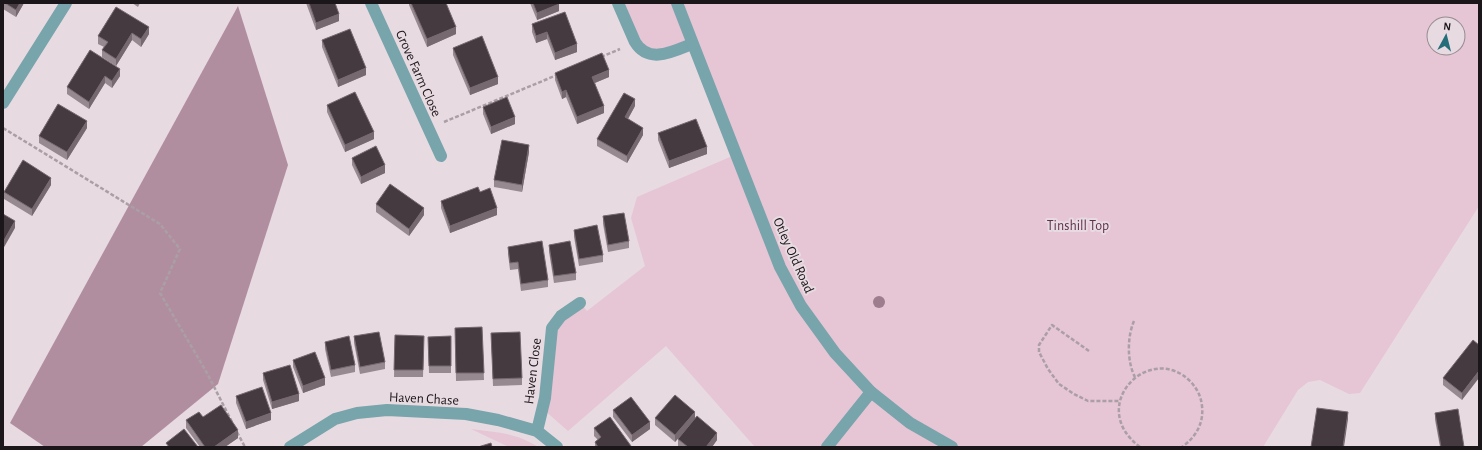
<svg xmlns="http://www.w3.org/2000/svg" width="1482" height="450" font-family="'Alegreya Sans',sans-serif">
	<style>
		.green { fill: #e6c5d5; fill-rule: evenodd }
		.forest { fill: #b18e9f }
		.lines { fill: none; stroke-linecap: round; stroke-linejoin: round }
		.path { stroke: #aa9fa4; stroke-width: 2.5; stroke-dasharray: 4 2; stroke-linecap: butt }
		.minor { stroke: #78a4ab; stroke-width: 12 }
		.tertiary { stroke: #78a4ab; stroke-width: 12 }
		.tree { fill: #9e7d8f }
		.wall { fill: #968a90 }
		.shaded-wall { fill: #766a70 }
		.building { fill: #453a40; stroke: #766a70 }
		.labels { text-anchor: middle; stroke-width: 4; stroke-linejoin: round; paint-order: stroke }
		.street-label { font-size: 14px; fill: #1b1619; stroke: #e8dae1 }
		.park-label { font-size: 14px; fill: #61314c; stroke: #e8dae1 }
	</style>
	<rect width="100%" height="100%" fill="#e8dae1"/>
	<!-- green -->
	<path class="green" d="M618 3H1479V206L1360 393 1349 394 1320 380 1308 382 1298 390 1263 447H755L666 346 568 431 543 409 552 328 580 303 587 311 645 266 631 218 637 197 737 154 692 44 645 52ZM1434 24H1458V48H1434Z
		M471 429C494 432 518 433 538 447H509Z"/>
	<!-- forest -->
	<path class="forest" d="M238 6 288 165 218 384 141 447H45L10 423Z"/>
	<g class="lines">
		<!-- path -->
		<path class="path" d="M601 57 620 49
			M444 122 557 75
			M3 128 160 224 180 249 160 293 207 373 232 422
			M1134 321C1127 337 1127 362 1135 377
			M1089 351 1052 325 1039 345V352L1048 369 1059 384 1074 394 1088 401H1120
			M237 432 245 447
			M1140 447C1085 406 1150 340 1191 382 1197 389 1201 396 1202 406 1204 423 1196 437 1182 447"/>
		<!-- minor -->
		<path class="minor" d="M371 3 441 156
			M618 3 635 42C649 65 674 51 692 44
			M3 103 66 3
			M537 431 545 398 552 328 561 316 580 303
			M290 447 335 419 357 413 387 410 466 414 498 420 537 431 557 447
			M827 447 871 392"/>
		<!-- tertiary -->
		<path class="tertiary" d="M677 3 780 267 801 306 835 353 871 392 910 423 952 447"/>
	</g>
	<!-- trees -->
	<circle class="tree" cx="879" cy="302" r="6"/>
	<!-- wall -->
	<path class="wall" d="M3 3H24L16 17 3 9Z
		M132 3H140L138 7Z
		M306 3H335L339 21 316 30Z
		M409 3H446L456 34 427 47 409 5Z
		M530 3H559V11L537 20Z
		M116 7 149 34 141 47 132 40 116 66 102 57V50L104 47 98 44V36Z
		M565 12 577 52 555 60 547 39 536 43 532 32V24Z
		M322 40 366 75 338 87 322 47Z
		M453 48 498 84 470 95 453 55Z
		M90 50 120 76 112 88 105 83 89 109 67 94V87Z
		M555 73 609 77 595 83 604 113 577 124 566 97 562 99 555 80Z
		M327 105 374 139 345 152 327 112Z
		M635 106 628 119 643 135 627 163 597 146V139Z
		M483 107 515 124 491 134 483 114Z
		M87 128 67 160 39 143V136Z
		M658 133 707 154 669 168 658 140Z
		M529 152 522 192 494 187V180Z
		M352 158 385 173 361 184 352 165Z
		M51 185 32 216 4 199V192Z
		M480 192 497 215 450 233 441 208V201Z
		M376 204 424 215 409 236 376 212Z
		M603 216 629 241V248L608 252 603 224Z
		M574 230 603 255V262L579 266 574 237Z
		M549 245 576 273V280L554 283 549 252Z
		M508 247 548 280V287L521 291 518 269 510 270 508 254Z
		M482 327 484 380 456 381 455 328Z
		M491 333 522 378V385L493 386Z
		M395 335 424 336 423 377H394Z
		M354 336 385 362V369L360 374 354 343Z
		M451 336V373H429L428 337Z
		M325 342 355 365V372L331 377 325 349Z
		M1479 345 1462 400 1443 385V378Z
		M293 360 325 385 303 393 293 367Z
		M263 373 299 401 272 409 263 380Z
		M236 396 271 420 246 429 236 403Z
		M613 410 650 429 632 442 613 417Z
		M1435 413 1464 447H1440L1435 420Z
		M203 417 238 438 225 447H200L186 428V420Z
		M655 418H695L717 440 712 447H679L678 446V439L684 432 675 442 655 425Z
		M594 428 631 447H595V442L598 440 594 436Z"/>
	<!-- shaded-wall -->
	<path class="shaded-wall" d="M20 3H24L16 17V10Z
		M559 4V11L537 20V13Z
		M339 14V21L316 30V23Z
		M149 27V34L141 47V39Z
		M456 27V34L427 47V39Z
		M547 32V39L536 43V36Z
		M132 33V40L116 66V59Z
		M577 44V52L555 60V53Z
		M366 68V75L338 87V80Z
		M120 69V76L112 88V81Z
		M609 70V77L592 84V77Z
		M105 76V83L89 109V102Z
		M498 77V84L470 95V88Z
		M566 90V97L562 99V92Z
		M635 99V106L625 124V117Z
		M604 106V113L577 124V117Z
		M515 117V124L491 134V127Z
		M87 121V128L67 160V152Z
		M643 128V135L627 163V156Z
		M374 132V139L345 152V145Z
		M529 145V152L522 192V185Z
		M707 147V154L669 168V161Z
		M385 165V173L361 184V177Z
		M51 178V185L32 216V209Z
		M424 208V215L409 236V229Z
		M497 208V215L450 233V226Z
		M15 221V228L3 249V242Z
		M1479 371V378L1462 400V393Z
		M325 378V385L303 393V386Z
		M299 394V401L272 409V402Z
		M695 412V419L675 442V435Z
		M1348 412V419L1344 447H1343Z
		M271 413V420L246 429V422Z
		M650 422V429L632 442V435Z
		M238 430V438L225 447H214Z
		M717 433V440L712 447H706Z"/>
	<!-- building -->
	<path class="building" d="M5 3H20L16 10Z
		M309 3H335L339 14 316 23Z
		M411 3H446L456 27 427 39Z
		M533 3H559V4L537 13Z
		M116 7 149 27 141 39 132 33 116 59 102 50 108 42 98 36Z
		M565 12 577 44 555 53 547 32 536 36 532 24Z
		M350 29 366 68 338 80 322 40Z
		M482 36 498 77 470 88 453 48Z
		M90 50 120 69 112 81 105 76 89 102 67 87Z
		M602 53 609 70 592 77 604 106 577 117 566 90 562 92 555 73Z
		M355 92 374 132 345 145 327 105Z
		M624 93 635 99 625 117 643 128 627 156 597 139Z
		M507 97 515 117 491 127 483 107Z
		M58 104 87 121 67 152 39 136Z
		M696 119 707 147 669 161 658 133Z
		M502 140 529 145 522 185 494 180Z
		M376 146 385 165 361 177 352 158Z
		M23 160 51 178 32 209 4 192Z
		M390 184 424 208 409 229 376 204Z
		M478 187 480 192 490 188 497 208 450 226 441 201Z
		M624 213 629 241 608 245 603 216Z
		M3 214 15 221 3 242Z
		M597 225 603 255 579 259 574 230Z
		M542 241 548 280 521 284 518 262 510 263 508 247Z
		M570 241 576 273 554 276 549 245Z
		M482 327 484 373H456L455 328Z
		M379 332 385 362 360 367 354 336Z
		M520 332 522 378 493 379 491 333Z
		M395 335 424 336 423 370H394Z
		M349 336 355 365 331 370 325 342Z
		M451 336V366H429L428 337Z
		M1473 340 1479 345V371L1462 393 1443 378Z
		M315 352 325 378 303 386 293 360Z
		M290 365 299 394 272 402 263 373Z
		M262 387 271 413 246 422 236 396Z
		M675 395 695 412 675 435 655 418Z
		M631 397 650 422 632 435 613 410Z
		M221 405 238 430 214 447H205L186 420 199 412 203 417Z
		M1317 408 1348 412 1343 447H1311Z
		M1458 409 1464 447H1441L1435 413Z
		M697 416 717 433 706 447H688L678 439Z
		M610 417 631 446V447H598L595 442 601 437 594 428Z
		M184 429 198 447H169L166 443Z
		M491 443 492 447H478Z"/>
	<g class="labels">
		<!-- street labels -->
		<g class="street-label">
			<text transform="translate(419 73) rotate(66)" y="5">Grove Farm Close</text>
			<text transform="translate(794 255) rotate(66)" y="5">Otley Old Road</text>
			<text transform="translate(532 371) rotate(-83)" y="5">Haven Close</text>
			<text transform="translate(424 398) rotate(3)" y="5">Haven Chase</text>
		</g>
		<!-- park labels -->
		<g class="park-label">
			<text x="1078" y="230">Tinshill Top</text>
		</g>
	</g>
	<!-- border -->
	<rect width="1482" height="450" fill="none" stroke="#1b1619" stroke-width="8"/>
	<!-- north arrow -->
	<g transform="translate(1446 36) rotate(7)"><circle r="19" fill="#e8dae1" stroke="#968c91"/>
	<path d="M0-3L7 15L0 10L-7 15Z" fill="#256e79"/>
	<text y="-6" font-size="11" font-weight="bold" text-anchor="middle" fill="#1b1619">N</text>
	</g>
</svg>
